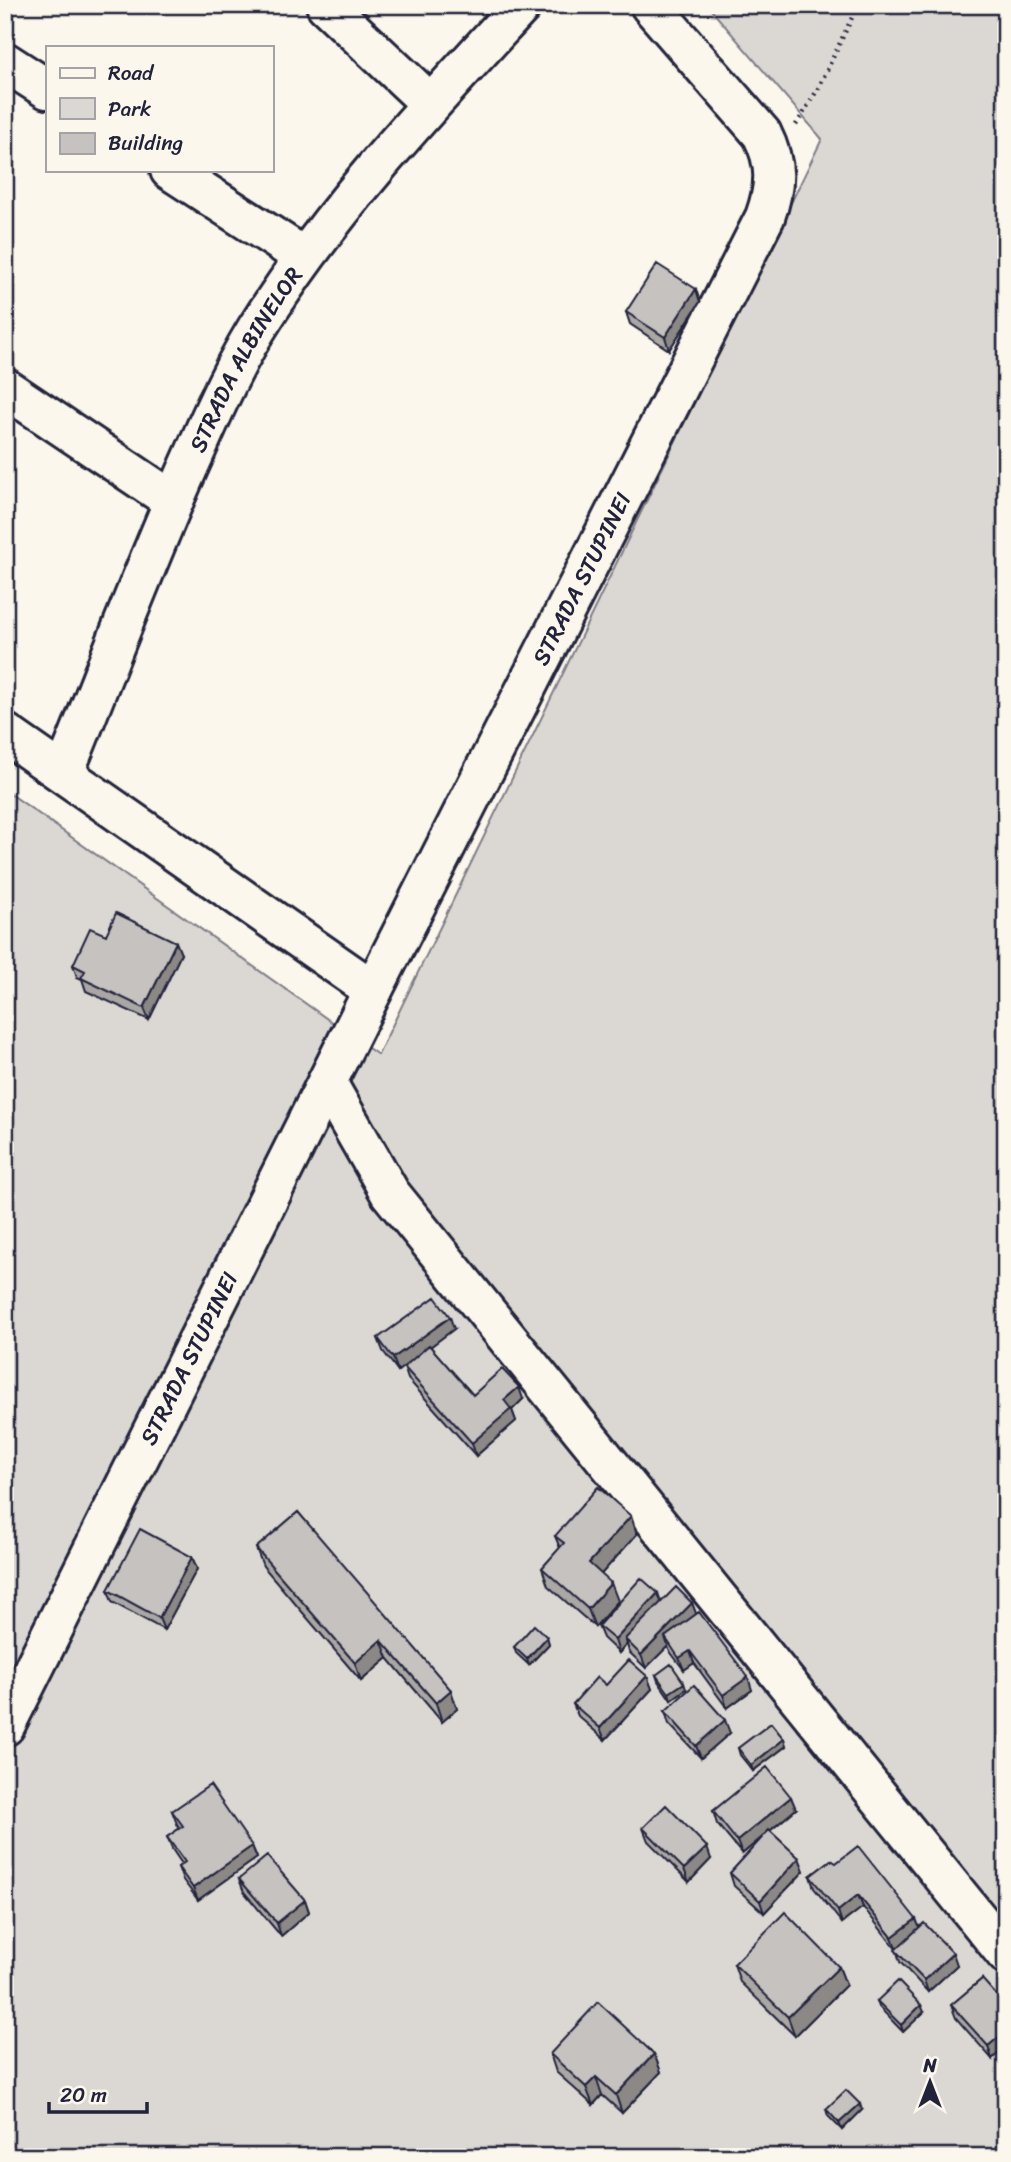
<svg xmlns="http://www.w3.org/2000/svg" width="1011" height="2162" font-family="Sriracha,sans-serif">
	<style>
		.green { fill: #dbd8d3; stroke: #7e7d87; stroke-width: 2 }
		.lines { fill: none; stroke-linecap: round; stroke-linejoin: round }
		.minor-casing { stroke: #22223b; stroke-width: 44 }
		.path { stroke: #22223b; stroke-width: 4.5; stroke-dasharray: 2 5; stroke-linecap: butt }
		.minor { stroke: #fbf7ec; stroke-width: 38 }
		.wall { fill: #aaa7a5; stroke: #22223b; stroke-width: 2 }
		.shaded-wall { fill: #8b8886; stroke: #22223b; stroke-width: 2 }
		.building { fill: #c6c2c0; stroke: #22223b; stroke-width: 2 }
		.labels { text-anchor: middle; stroke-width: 5; stroke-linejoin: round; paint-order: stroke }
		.street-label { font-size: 23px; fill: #22223b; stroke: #fbf7ec }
	</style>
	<rect width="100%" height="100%" fill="#fbf7ec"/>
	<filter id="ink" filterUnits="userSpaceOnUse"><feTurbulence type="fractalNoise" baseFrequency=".0143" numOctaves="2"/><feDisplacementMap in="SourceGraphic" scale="14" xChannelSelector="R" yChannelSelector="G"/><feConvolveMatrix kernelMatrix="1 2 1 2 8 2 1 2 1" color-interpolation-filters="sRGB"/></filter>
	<g filter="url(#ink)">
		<!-- green -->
		<path class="green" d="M707 5H1006V2157H5V790L378 1055 822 139Z"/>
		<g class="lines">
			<defs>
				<g id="minor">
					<path d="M326 5 431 104"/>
					<path d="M5 62 47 89"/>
					<path d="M170 170 304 257"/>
					<path d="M5 388 173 501"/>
					<path d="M5 733 373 990"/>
					<path id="s1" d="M64 773C107 667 147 559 194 455 215 407 237 358 266 314 338 202 432 103 522 5"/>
					<path d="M327 1083 390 1193 1006 1954"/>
					<path id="s2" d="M5 1726 373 990 765 217C776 186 777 164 762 134L650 5"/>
				</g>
			</defs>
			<!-- minor casing -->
			<use href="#minor" class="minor-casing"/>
			<!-- path -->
			<path class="path" d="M796 125 818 89 858 5"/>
			<!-- minor -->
			<use href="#minor" class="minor"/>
		</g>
		<!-- wall -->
		<path class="wall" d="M700 302 669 350 630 324 626 312Z
			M106 935 181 954 149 1020 86 991 82 979 77 977 73 965Z
			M454 1329 430 1347 473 1395 523 1399 512 1410 516 1421 476 1456 408 1379 404 1367 406 1364 398 1371 383 1351 378 1338Z
			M298 1512 457 1709 442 1722 388 1658 361 1681 263 1566 256 1548Z
			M637 1534 601 1574 618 1601 595 1627 548 1586 542 1568 560 1548 555 1536Z
			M192 1557 197 1569 164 1630 112 1602 108 1590Z
			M661 1602 692 1603 696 1614 752 1690 727 1708 694 1663 684 1670 669 1650 668 1646 646 1668 629 1652 627 1644 619 1653 603 1638 598 1626Z
			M547 1637 549 1644 529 1665 516 1653 514 1647Z
			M656 1675 686 1689 671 1700 658 1681Z
			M647 1676 652 1689 605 1740 578 1716 573 1704 606 1685Z
			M665 1711 730 1733 701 1758 669 1724Z
			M784 1739 786 1746 753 1771 740 1755 738 1748Z
			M796 1809 770 1831 799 1858 804 1871 764 1913 734 1886 730 1873 766 1834 742 1854 717 1824 713 1811Z
			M172 1811 252 1846 257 1858 198 1900 183 1880 178 1867 182 1864 172 1849 167 1837 180 1828 177 1824Z
			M643 1828 711 1859 689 1882 648 1841Z
			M831 1860 919 1928 957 1965 928 1992 900 1962 896 1949 863 1907 842 1923 814 1888 810 1876Z
			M239 1879 305 1900 309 1912 281 1936 244 1892Z
			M734 1964 839 1967 846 1985 795 2036 740 1982Z
			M982 1979 992 2059 956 2018 951 2005Z
			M877 2001 924 2012 903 2032 879 2007Z
			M550 2054H654L661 2072 622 2113 602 2095 593 2105 556 2072Z
			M826 2109 862 2110 842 2130 828 2116Z"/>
		<!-- shaded-wall -->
		<path class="shaded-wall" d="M696 289 700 302 669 350 665 337Z
			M176 942 181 954 149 1020 144 1008Z
			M450 1317 454 1329 398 1371 393 1358Z
			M519 1387 523 1399 512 1410 516 1421 476 1456 472 1443 504 1400Z
			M631 1516 637 1534 595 1581 589 1563Z
			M192 1557 197 1569 164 1630 159 1618Z
			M611 1583 618 1601 595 1627 588 1609Z
			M658 1593 662 1605 625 1639 627 1644 619 1653 615 1640Z
			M692 1603 697 1616 665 1637 668 1646 646 1668 641 1655Z
			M547 1637 549 1644 529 1665 527 1659Z
			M381 1640 388 1658 361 1681 355 1663Z
			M690 1651 694 1663 684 1670 679 1658Z
			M647 1676 652 1689 605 1740 600 1728Z
			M748 1677 752 1690 727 1708 723 1695Z
			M684 1683 686 1689 671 1700 669 1693Z
			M451 1690 457 1709 442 1722 436 1703Z
			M725 1720 730 1733 701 1758 696 1746Z
			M784 1739 786 1746 753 1771 751 1765Z
			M791 1797 796 1809 742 1854 737 1841Z
			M252 1846 257 1858 198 1900 193 1888Z
			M707 1847 711 1859 689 1882 684 1869Z
			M799 1858 804 1871 764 1913 760 1901Z
			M858 1895 863 1907 842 1923 838 1911Z
			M305 1900 309 1912 281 1936 277 1923Z
			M916 1919 921 1931 897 1950 892 1937Z
			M953 1953 957 1965 928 1992 924 1980Z
			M839 1967 846 1985 795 2036 788 2017Z
			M921 2005 924 2012 903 2032 901 2025Z
			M1006 2031V2047L992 2059 988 2046Z
			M654 2054 661 2072 622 2113 616 2095Z
			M596 2077 602 2095 593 2105 586 2087Z
			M860 2104 862 2110 842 2130 839 2123Z"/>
		<!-- building -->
		<path class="building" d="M657 264 696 289 665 337 626 312Z
			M116 913 176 942 144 1008 81 978 85 971 73 965 90 928 106 935Z
			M435 1297 450 1317 393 1358 378 1338Z
			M429 1345 473 1395 502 1369 519 1387 504 1400 511 1409 472 1443 404 1367Z
			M598 1487 631 1516 589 1563 611 1583 588 1609 542 1568 564 1543 555 1536Z
			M298 1512 451 1690 436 1703 381 1640 355 1663 256 1548Z
			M140 1529 192 1557 159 1618 108 1590Z
			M641 1578 658 1593 615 1640 598 1626Z
			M676 1587 692 1603 641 1655 625 1639Z
			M699 1612 748 1677 723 1695 690 1651 679 1658 665 1637Z
			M534 1625 547 1637 527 1659 514 1647Z
			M629 1660 647 1676 600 1728 573 1704 597 1677 606 1685Z
			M671 1664 684 1683 669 1693 656 1675Z
			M694 1685 725 1720 696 1746 665 1711Z
			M771 1723 784 1739 751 1765 738 1748Z
			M767 1767 791 1797 737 1841 713 1811Z
			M210 1785 252 1846 193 1888 178 1867 185 1862 167 1837 183 1826 172 1811Z
			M666 1805 707 1847 684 1869 643 1828Z
			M769 1830 799 1858 760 1901 730 1873Z
			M858 1846 916 1919 892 1937 858 1895 838 1911 810 1876 831 1860 836 1863Z
			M267 1856 305 1900 277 1923 239 1879Z
			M785 1912 839 1967 788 2017 734 1964Z
			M924 1923 953 1953 924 1980 895 1950Z
			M982 1979 1006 2006V2031L988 2046 951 2005Z
			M898 1981 921 2005 901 2025 877 2001Z
			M598 2002 654 2054 616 2095 596 2077 586 2087 550 2054Z
			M846 2090 860 2104 839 2123 826 2109Z"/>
	</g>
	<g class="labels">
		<!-- street labels -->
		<g class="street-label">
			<text dy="8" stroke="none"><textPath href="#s1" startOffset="452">STRADA ALBINELOR</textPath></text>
			<text dy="8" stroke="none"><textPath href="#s2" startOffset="1284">STRADA STUPINEI</textPath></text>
			<text dy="8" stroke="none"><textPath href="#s2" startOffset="411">STRADA STUPINEI</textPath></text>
		</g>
	</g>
	<!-- margin -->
	<rect width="1011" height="2162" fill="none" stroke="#fbf7ec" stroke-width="28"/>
	<rect x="14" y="14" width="983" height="2134" fill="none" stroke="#22223b" stroke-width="2.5" filter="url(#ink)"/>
	<!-- legend -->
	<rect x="46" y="46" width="228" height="126" fill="#fbf7ec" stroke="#a4a2a5" stroke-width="2"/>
	<rect x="60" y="68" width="35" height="10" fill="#fbf7ec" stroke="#a4a2a5" stroke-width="2"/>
	<text x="108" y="80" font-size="21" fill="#22223b">Road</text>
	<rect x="60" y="98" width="35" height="21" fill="#dbd8d3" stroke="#a4a2a5" stroke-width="2"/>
	<text x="108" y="116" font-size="21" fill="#22223b">Park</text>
	<rect x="60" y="133" width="35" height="21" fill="#c6c2c0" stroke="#a4a2a5" stroke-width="2"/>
	<text x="108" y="150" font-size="21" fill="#22223b">Building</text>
	<!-- north arrow -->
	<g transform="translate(930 2082)" stroke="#fbf7ec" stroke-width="5" paint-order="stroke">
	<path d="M0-5L12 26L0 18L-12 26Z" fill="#22223b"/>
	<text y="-10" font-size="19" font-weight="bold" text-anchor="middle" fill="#22223b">N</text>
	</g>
	<!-- scale -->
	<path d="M49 2102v10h98v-10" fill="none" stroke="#22223b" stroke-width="3.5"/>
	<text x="60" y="2102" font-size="21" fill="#22223b" stroke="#fbf7ec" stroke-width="5" paint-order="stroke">20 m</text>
</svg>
